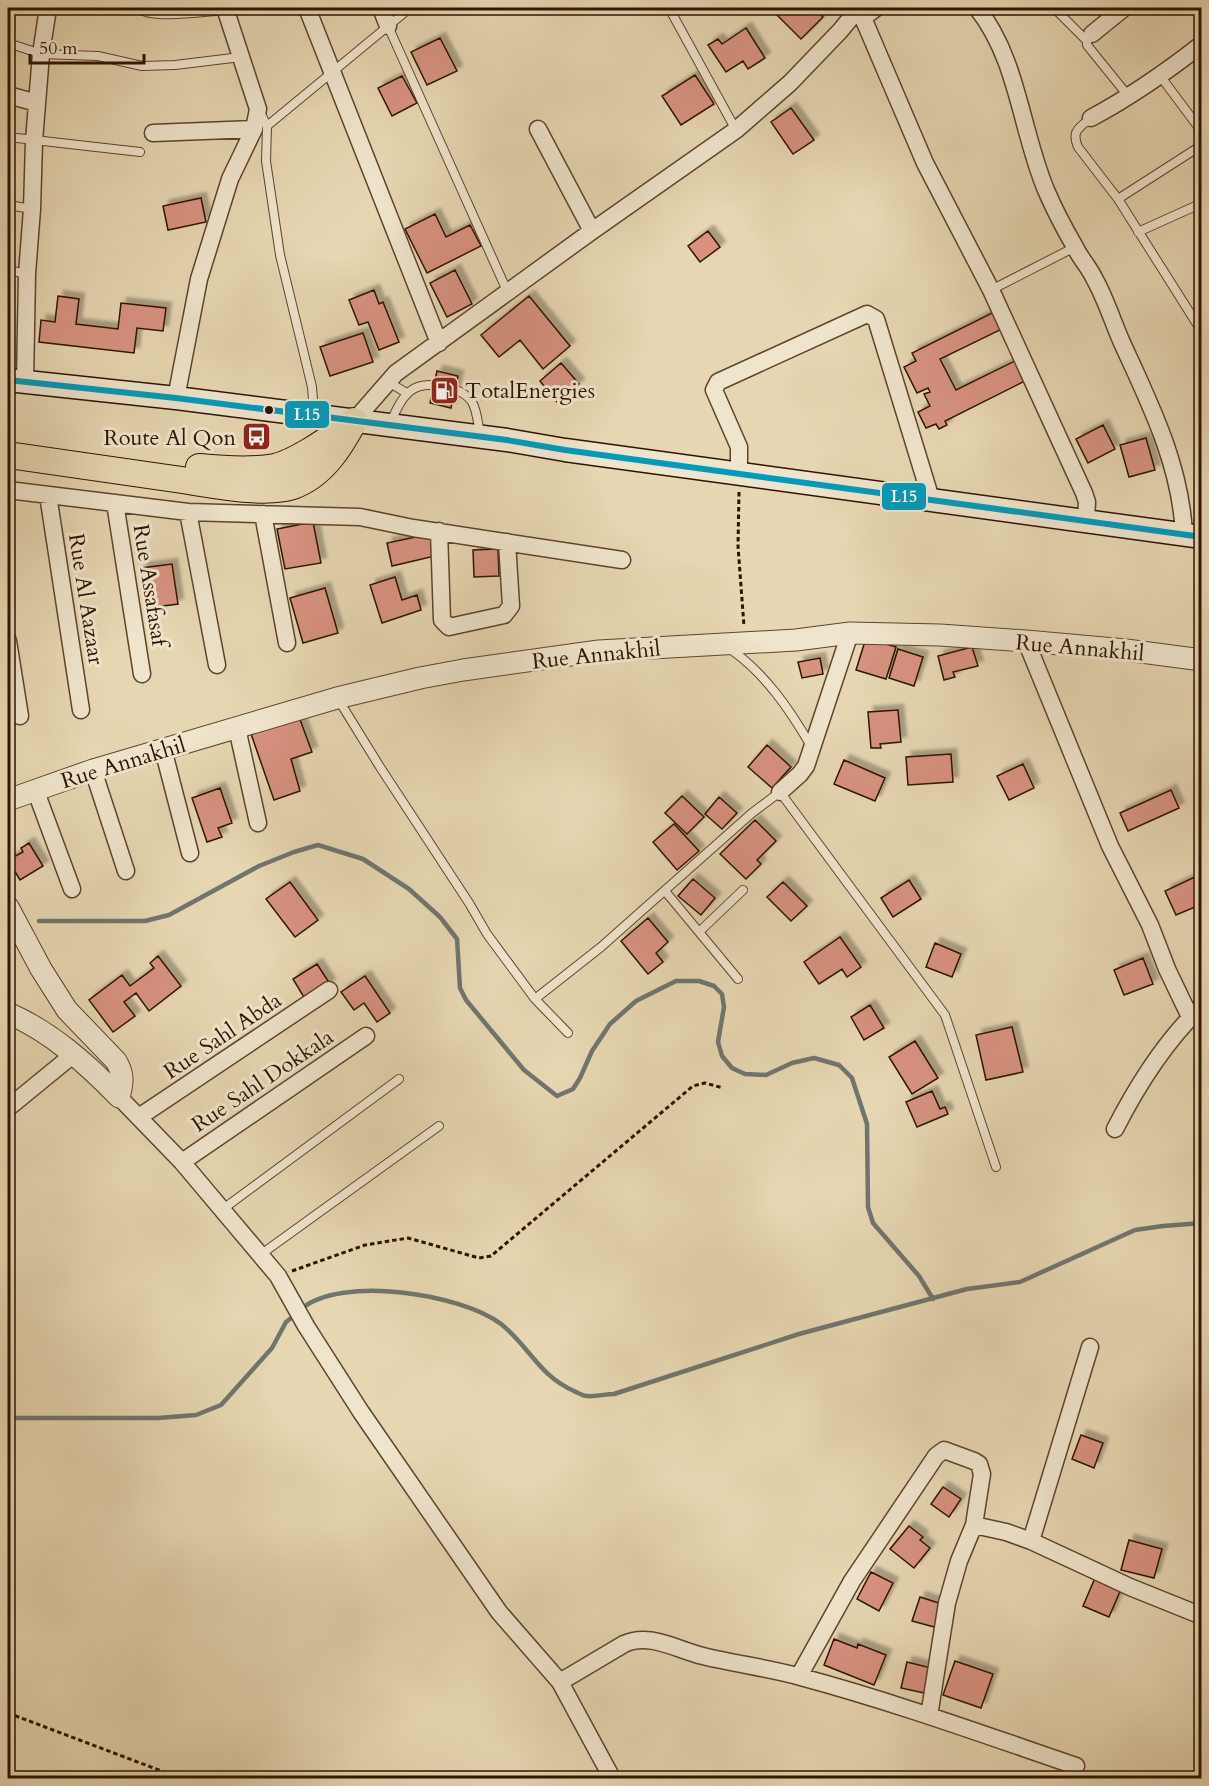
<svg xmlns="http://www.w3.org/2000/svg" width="1209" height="1786" font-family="Cardo,serif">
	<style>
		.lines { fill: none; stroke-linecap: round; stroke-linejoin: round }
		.stream { stroke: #70756e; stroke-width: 4.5 }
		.building { fill: #d79280; stroke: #2f1300; stroke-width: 1.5; filter: url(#shadow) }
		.service-casing { stroke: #5d442c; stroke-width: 10 }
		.minor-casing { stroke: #5d442c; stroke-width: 19 }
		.tertiary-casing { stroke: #5d442c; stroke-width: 23 }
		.secondary-casing { stroke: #2f1300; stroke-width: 25 }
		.primary-casing { stroke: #2f1300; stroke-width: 28 }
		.path { stroke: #2f1300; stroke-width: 3; stroke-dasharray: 4.5 3; stroke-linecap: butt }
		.service { stroke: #efe4cc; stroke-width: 8 }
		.minor { stroke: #efe4cc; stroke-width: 16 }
		.tertiary { stroke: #efe4cc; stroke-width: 21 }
		.secondary { stroke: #efe4cc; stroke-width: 22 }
		.primary { stroke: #e6d6b1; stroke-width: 26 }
		.bus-1-casing { stroke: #efe4cc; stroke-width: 10 }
		.bus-1 { stroke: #059ab9; stroke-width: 6 }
		.bus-dot { fill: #2f1300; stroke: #efe4cc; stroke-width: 2 }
		.labels { text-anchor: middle; stroke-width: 6; stroke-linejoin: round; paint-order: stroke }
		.poi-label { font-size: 22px; fill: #2f1300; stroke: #efe4cc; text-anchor: start }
		.street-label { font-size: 22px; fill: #2f1300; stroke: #efe4cc }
		.line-badge { stroke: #efe4cc; stroke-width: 2 }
		.badge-label { font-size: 16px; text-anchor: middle; font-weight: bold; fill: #fff }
	</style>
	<defs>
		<filter id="shadow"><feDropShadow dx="5.5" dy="-5.5" stdDeviation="1.5" flood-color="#0004"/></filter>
	</defs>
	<rect width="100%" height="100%" fill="#e6d6b1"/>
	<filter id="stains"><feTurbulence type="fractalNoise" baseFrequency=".00333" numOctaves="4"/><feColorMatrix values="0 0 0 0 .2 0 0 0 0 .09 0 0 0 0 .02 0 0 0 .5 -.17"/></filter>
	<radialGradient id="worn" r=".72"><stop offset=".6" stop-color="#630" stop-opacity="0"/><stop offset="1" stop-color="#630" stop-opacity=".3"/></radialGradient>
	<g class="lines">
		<!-- stream -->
		<path class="stream" d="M39 921H145L169 915 259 866 294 852 318 845 363 859 409 889 440 917 457 939 460 988 466 1000 524 1070 557 1096 573 1089 580 1078 592 1051 610 1024 636 1001 676 981H699L714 986 722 994 724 1007 718 1042 722 1056 732 1068 745 1074 766 1075 792 1063 814 1058 839 1065 852 1078 867 1124 868 1207 873 1223 919 1276 933 1299
			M301 1309C342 1275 461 1294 501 1324 529 1346 539 1376 574 1391 578 1393 583 1396 587 1396 595 1397 605 1394 614 1394L799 1334 967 1289 1020 1282 1135 1230 1163 1226 1202 1223
			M8 1418H158L196 1415 221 1405 272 1348 286 1322 295 1315"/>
	</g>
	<!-- building -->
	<path class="building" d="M770 8H814L823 17 801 39Z
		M746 28 765 58 748 69 743 61 726 72 708 45 718 39 722 44Z
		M440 38 457 71 427 85 411 52Z
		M695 75 714 104 681 125 662 96Z
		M402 76 417 103 392 116 378 88Z
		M791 108 814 140 793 154 771 122Z
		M201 198 206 222 168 230 163 206Z
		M435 214 446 237 470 225 481 246 427 273 405 229Z
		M708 231 720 247 700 262 688 246Z
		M455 270 472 304 447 317 430 283Z
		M374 290 379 304 383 302 399 342 379 350 368 322 359 325 349 300Z
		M58 296 79 299 76 324 118 329 121 303 166 308 163 331 137 328 134 353 39 342 41 320 55 322Z
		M529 296 570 346 543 369 520 340 499 357 481 335Z
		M996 311 1004 328 940 359 956 390 1019 359 1029 379 945 421 947 425 939 429 936 424 926 428 918 412 930 406 924 394 930 392 928 388 917 393 904 367 916 361 912 353Z
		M363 333 373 362 330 376 320 347Z
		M561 363 579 384 557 402 540 381Z
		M437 371 458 376 451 408 430 403Z
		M1103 425 1115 449 1088 463 1076 439Z
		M1146 438 1155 470 1129 477 1120 445Z
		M313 522 321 563 285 569 277 529Z
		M430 534 435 556 392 566 387 543Z
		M498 549 499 576 474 577 473 550Z
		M172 564 178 604 148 608 141 568Z
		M395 577 402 600 417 595 421 610 382 623 370 585Z
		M325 588 338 633 303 643 290 598Z
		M866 638 896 647 886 679 856 670Z
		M972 647 978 666 953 672 955 677 944 680 938 656Z
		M898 649 923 657 914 686 889 678Z
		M820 658 823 674 802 678 798 662Z
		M898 710 901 742 880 744 881 748H871L868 712Z
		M298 714 312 752 291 759 300 791 274 800 250 731Z
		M767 745 791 767 772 788 748 767Z
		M951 754 953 782 908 785 906 757Z
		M844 760 885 778 875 801 834 784Z
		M1023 764 1034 788 1009 800 997 776Z
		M220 788 232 823 218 828 222 837 207 842 192 798Z
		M1171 790 1179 808 1128 831 1120 813Z
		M682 796 704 817 687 834 665 813Z
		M719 797 737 813 722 829 705 814Z
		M755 820 776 841 757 860 761 864 746 879 720 854Z
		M674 824 699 851 677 870 653 842Z
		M29 843 43 866 20 880 8 860 23 852 21 848Z
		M1197 876 1202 886V904L1176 915 1165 891Z
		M693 879 715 898 701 915 678 896Z
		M909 880 921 899 893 917 881 898Z
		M290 882 318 920 295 937 266 899Z
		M783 882 807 906 791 921 767 897Z
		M648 918 668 942 656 953 663 962 648 974 621 941Z
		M840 937 861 967 847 977 842 969 819 984 804 962Z
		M935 943 961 954 952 977 926 967Z
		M158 956 181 986 149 1011 136 993 124 1002 135 1016 113 1032 89 1000 122 975 130 986 154 968 150 963Z
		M1143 958 1153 984 1124 995 1114 970Z
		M317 964 330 984 305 999 293 979Z
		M365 976 390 1013 377 1022 364 1003 354 1010 341 992Z
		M870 1005 884 1028 864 1040 851 1017Z
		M1012 1027 1023 1072 986 1080 976 1035Z
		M915 1041 938 1078 912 1094 889 1057Z
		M932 1091 940 1109 945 1107 948 1114 917 1127 906 1102Z
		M1081 1435 1103 1443 1094 1468 1072 1459Z
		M943 1487 961 1499 949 1517 931 1504Z
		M909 1526 923 1537 920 1540 930 1548 914 1568 890 1549Z
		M1129 1540 1162 1549 1154 1578 1121 1570Z
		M871 1572 893 1583 879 1611 857 1599Z
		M1095 1578 1121 1589 1109 1617 1083 1606Z
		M920 1597 945 1605 938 1628 912 1621Z
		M834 1639 857 1648 858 1644 886 1655 874 1685 824 1665Z
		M955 1661 993 1674 981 1708 943 1695Z
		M907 1662 935 1669 929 1694 901 1688Z"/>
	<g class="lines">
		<defs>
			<path id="service" d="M138 8C151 20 206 11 226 10
				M669 8 736 130
				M1054 8 1086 40
				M388 26 508 293
				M1092 34 1087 39V45L1129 97
				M8 43 41 54 98 56 142 66 175 65 241 57
				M1161 77 1202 132
				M260 112 267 126 266 161 280 255 312 387 314 413
				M1091 118C1079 128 1071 131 1078 147L1118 199 1202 332
				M267 126 410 8
				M8 137 140 152
				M1118 199 1202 145
				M8 205 32 209
				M1138 232 1200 204
				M8 270 27 274
				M991 290 1075 247
				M388 382 407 393
				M391 422C402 395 412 379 445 387 457 390 465 392 472 402 477 410 478 424 480 434
				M730 649C765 673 790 710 811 746
				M338 699 380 767 469 903 487 934 535 999 568 1033
				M665 891 738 979
				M700 931 743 890
				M535 999 601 947 752 813 780 792 945 1015 996 1167
				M223 1209 399 1079
				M260 1255 439 1126"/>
			<path id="minor" d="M307 8 439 343
				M381 8 388 26
				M977 8C1018 59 1021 131 1046 190 1054 209 1064 228 1075 247 1080 258 1089 267 1094 278 1106 299 1113 323 1123 345 1151 406 1181 466 1184 535
				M855 13 863 18 876 8
				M863 18 925 163 991 290 1084 493 1087 502 1086 521
				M1092 34 1124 8
				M8 95 37 103
				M1091 118C1132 96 1165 73 1202 44
				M538 129 592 231
				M153 133 254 129
				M25 382 27 274 32 209 34 141 41 54 48 8
				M176 398 199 279 230 179 254 129 258 109 225 8
				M354 421 396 373 592 231 736 130 790 83 840 31 859 8
				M739 474V447L714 390 718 382 867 314 876 319 931 499
				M8 490 188 512 360 517 413 528 622 560
				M48 495 81 710
				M115 503 142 674
				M188 512 217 665
				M263 514 287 643
				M439 531 442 620 449 627 504 615 511 606 507 542
				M8 641 20 716
				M1026 641 1110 846 1150 925 1167 969 1190 1017
				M237 728 258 823
				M163 749 190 853
				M93 770 126 871
				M35 789 72 889
				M780 792 800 774 806 766 850 633
				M119 1097 182 1162 278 1276 306 1326 361 1412 499 1612 560 1682 612 1778
				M8 1108 74 1054
				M139 1117 329 990
				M1115 1129C1138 1084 1165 1041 1202 1006
				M182 1162 366 1036
				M974 1525 1006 1532 1031 1541 1130 1587 1202 1616
				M1031 1541 1090 1347
				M799 1676 852 1581 936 1456 944 1450 974 1461 979 1464 982 1474 974 1525 959 1561 947 1603 929 1716
				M560 1682 624 1644C650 1632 677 1650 703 1656 735 1664 769 1668 801 1677 894 1702 985 1735 1076 1766"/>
			<path id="tertiary" d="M8 800 93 770 337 698 420 678 463 670 599 651 796 640 850 633 940 635 1026 641 1126 650 1202 660
				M8 907 41 969 67 1010 116 1061C124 1074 123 1083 119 1097 86 1063 51 1032 8 1013"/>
			<path id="secondary" d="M8 380 176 398 507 440 565 450 1202 537"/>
			<path id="primary" d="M8 455C63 463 119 471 175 479 206 483 263 496 293 486 323 475 340 447 354 421
				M199 467C220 469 254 471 275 467 297 462 330 438 349 425"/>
		</defs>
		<!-- service casing -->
		<use href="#service" class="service-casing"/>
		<!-- minor casing -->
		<use href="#minor" class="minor-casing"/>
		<!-- tertiary casing -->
		<use href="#tertiary" class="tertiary-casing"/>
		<!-- secondary casing -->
		<use href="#secondary" class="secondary-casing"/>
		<!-- primary casing -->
		<use href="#primary" class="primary-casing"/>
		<!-- path -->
		<path class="path" d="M739 492 738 546 744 626
			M292 1271 365 1245 408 1238 479 1258 491 1256 693 1086 705 1083 723 1088
			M8 1713 180 1778"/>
		<!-- service -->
		<use href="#service" class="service"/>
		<!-- minor -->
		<use href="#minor" class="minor"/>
		<!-- tertiary -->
		<use href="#tertiary" class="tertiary"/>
		<!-- secondary -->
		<use href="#secondary" class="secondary"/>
		<!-- primary -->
		<use href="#primary" class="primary"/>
		<defs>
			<path id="bus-1" d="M8 380 176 398 507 440 565 450 1202 537"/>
		</defs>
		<!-- bus-1 casing -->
		<use href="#bus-1" class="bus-1-casing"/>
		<!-- bus-1 -->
		<use href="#bus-1" class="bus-1"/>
	</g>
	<!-- icons -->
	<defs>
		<symbol id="fuel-square" viewBox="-11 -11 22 22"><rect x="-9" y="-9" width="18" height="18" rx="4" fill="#8f2418" stroke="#efe4cc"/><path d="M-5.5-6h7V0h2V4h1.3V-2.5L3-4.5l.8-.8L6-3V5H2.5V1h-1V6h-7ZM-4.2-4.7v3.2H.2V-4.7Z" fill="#fff"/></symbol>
		<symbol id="bus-square" viewBox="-11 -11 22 22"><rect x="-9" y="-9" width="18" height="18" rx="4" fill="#8f2418" stroke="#efe4cc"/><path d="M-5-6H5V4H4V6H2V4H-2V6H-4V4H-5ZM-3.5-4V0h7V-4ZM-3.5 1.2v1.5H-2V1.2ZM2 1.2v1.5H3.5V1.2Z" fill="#fff"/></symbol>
	</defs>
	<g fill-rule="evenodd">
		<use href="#fuel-square" x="428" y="374" width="33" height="33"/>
		<use href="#bus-square" x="240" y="420" width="33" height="33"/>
	</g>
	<!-- markers -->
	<circle class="bus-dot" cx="269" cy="410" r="5"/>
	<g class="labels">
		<!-- poi labels -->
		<g class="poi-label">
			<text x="465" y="398">TotalEnergies</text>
			<text x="236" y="445" text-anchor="end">Route Al Qon</text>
		</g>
		<!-- street labels -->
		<g class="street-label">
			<text transform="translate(151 585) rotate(81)" y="8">Rue Assafasaf</text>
			<text transform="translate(87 599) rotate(81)" y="8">Rue Al Aazaar</text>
			<text transform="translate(1080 647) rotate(5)" y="8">Rue Annakhil</text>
			<text transform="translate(596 654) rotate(-6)" y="8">Rue Annakhil</text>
			<text transform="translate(123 762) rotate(-17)" y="8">Rue Annakhil</text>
			<text transform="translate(222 1035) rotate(-34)" y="8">Rue Sahl Abda</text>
			<text transform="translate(262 1080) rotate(-34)" y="8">Rue Sahl Dokkala</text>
		</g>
	</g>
	<g class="line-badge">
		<rect x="284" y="400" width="46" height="29" rx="6" fill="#059ab9"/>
		<rect x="881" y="482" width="46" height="29" rx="6" fill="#059ab9"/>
	</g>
	<g class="badge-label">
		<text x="307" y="420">L15</text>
		<text x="904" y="502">L15</text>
	</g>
	<!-- margin -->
	<rect width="1209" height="1786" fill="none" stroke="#e6d6b1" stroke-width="30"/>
	<rect x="9" y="9" width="1191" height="1768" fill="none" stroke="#2f1300" stroke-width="3"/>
	<rect x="15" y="15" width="1179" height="1756" fill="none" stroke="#2f1300" stroke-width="1.5"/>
	<!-- scale -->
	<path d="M30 54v9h114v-9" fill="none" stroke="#2f1300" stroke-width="3"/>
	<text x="39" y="54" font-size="18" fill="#2f1300" stroke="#efe4cc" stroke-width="4.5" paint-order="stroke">50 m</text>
	<rect width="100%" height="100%" filter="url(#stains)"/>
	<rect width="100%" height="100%" fill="url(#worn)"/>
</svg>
